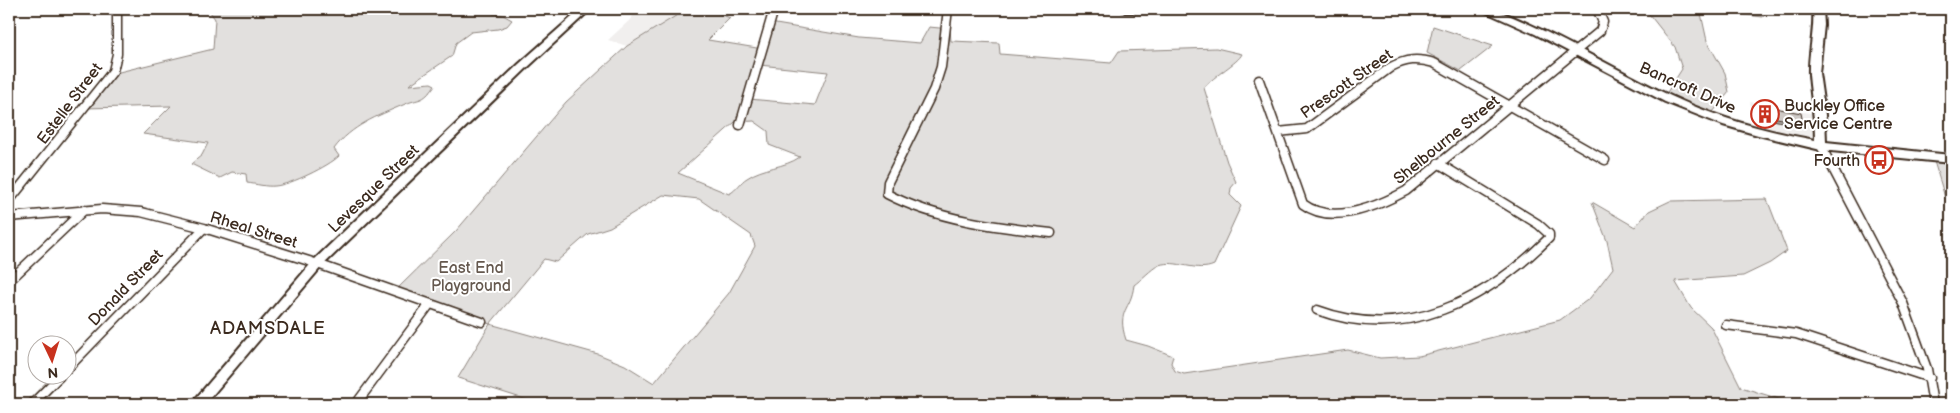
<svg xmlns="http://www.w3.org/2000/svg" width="1960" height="413" font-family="'Balsamiq Sans',sans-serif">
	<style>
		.built { fill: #f1efee }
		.green { fill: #e2e0de; stroke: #8e857e; fill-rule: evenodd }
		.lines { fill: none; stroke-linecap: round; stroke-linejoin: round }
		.street-casing { stroke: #3b2a1e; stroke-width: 11 }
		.secondary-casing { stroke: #3b2a1e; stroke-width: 4 }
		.street { stroke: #fff; stroke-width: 8 }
		.secondary { fill: #fff; fill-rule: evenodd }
		.wall { fill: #b2aeab; stroke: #3b2a1e }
		.building { fill: #cfcac7; stroke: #3b2a1e }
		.labels { text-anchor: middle; stroke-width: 4; stroke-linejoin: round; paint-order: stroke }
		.street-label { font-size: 16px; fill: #3b2a1e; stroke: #fff }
		.poi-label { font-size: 16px; fill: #3b2a1e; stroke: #fff; text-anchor: start }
		.park-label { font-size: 16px; fill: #65584e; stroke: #fff }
		.neighbourhood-label { font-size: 18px; letter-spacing: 1px; fill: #3b2a1e; stroke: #fff }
	</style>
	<rect width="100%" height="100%" fill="#fff"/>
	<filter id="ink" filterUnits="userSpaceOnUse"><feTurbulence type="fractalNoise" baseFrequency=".02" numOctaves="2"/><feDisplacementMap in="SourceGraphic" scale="10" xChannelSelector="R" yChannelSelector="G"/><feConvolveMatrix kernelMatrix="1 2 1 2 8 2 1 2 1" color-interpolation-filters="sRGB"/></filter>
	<g filter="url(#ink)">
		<!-- built -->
		<path class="built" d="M637 9H687L627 46 608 40 631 19Z
			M1750 102 1820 115 1821 145 1758 133Z"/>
		<!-- green -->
		<path class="green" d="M208 9H490L493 14 503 15 512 20 507 26 498 29 471 32 456 43 452 56 409 85 431 83 435 85C422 104 420 97 403 105 377 116 351 126 334 149L339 156C329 166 290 185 275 186 266 187 256 184 247 183L246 174 232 172 220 178 191 164 202 155 208 143 143 134 171 106 85 108 111 74 213 49 215 19Z
			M687 9H708L730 18 708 40 763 49 770 23 859 38 920 43 929 27 950 29 951 41 999 43 1000 54 1111 63 1119 51 1216 48 1242 54C1238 63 1214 75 1204 88L1227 162 1236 182 1231 188 1230 195 1241 206 1214 265C1197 273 1176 259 1159 265 1151 269 1141 280 1134 285 1131 311 1116 309 1126 340L1148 346 1173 356 1171 363 1175 371 1184 374 1348 350 1380 358 1419 356 1560 320 1590 298 1613 268 1607 241 1592 202 1635 227 1649 211 1670 201 1767 199 1787 251 1770 263 1743 276 1675 281 1691 308 1711 327 1741 387 1795 404H540L458 378 490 324 396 290 456 231 566 102 627 46ZM759 65 828 72 815 105 749 99ZM754 121 768 131 769 145 800 157C784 168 763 167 747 178 740 182 738 189 729 194L678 173 735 122ZM663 195 699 199 751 235 755 246 729 293 654 383 625 365 598 354 490 324 544 259 556 262 588 234 610 227Z
			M1645 9H1768L1763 17 1700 9 1707 41 1725 73 1729 92 1709 117 1664 97 1682 69 1675 47Z
			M1433 26 1493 46 1461 71 1427 53Z
			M1933 158 1951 160V217Z"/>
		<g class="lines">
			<defs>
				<path id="street" d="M948 9 941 67 934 89 888 182 887 194C937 220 996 227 1051 233
					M1947 9 1951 14
					M1259 80 1303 204C1332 226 1378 206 1406 191L1600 31 1603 22 1597 9
					M740 125 774 9
					M1278 132 1307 129 1391 67C1406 59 1418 58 1434 63L1605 160
					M1821 146 1903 303 1927 369 1933 404
					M9 201 113 71 117 54V9
					M9 217 102 209 141 212 204 228 309 261 482 322
					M9 281 84 210
					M1317 310C1406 343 1486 300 1549 238V234L1538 224 1438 163
					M1726 325 1796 334 1930 378
					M68 368 204 228
					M32 404 60 376
					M356 404 430 304"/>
				<path id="secondary" d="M581 9H591L527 68 322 266 205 404H191L314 260 519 64Z
					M1120 9H1183L1178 12H1125Z
					M1479 9C1497 8 1513 17 1529 24 1578 46 1623 74 1671 96 1717 118 1765 131 1815 140 1815 118 1811 97 1809 75 1808 53 1815 31 1813 9H1823L1824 25 1819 73 1825 115 1826 142 1951 155V163L1821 150 1758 135 1723 125 1665 102 1535 34Z"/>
			</defs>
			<!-- street casing -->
			<use href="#street" class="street-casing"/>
			<!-- secondary casing -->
			<use href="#secondary" class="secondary-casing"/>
			<!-- street -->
			<use href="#street" class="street"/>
			<!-- secondary -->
			<use href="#secondary" class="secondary"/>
		</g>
		<!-- wall -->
		<path class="wall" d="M1759 105 1803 123 1801 126 1759 117 1757 108Z"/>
		<!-- building -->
		<path class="building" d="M1759 105 1801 113 1803 123 1761 115Z"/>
	</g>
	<!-- icons -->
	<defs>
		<symbol id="building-ring" viewBox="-11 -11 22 22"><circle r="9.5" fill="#fff" stroke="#c8321e" stroke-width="1.5"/><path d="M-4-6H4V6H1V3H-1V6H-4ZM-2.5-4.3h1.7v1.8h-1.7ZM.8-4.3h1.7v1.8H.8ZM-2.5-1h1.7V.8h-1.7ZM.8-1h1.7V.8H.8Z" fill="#c8321e"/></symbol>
		<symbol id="bus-ring" viewBox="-11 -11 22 22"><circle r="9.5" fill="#fff" stroke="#c8321e" stroke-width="1.5"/><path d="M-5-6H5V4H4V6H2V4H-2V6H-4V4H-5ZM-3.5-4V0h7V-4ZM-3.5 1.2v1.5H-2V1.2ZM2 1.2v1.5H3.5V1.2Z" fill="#c8321e"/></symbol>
	</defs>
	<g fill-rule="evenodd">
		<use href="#building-ring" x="1749" y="98" width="32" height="32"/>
		<use href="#bus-ring" x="1863" y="144" width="32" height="32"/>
	</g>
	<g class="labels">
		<!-- street labels -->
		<g class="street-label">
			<text transform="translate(1346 83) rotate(-35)" y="6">Prescott Street</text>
			<text transform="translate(1688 87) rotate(24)" y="6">Bancroft Drive</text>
			<text transform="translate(69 103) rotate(-53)" y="6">Estelle Street</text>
			<text transform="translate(1446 139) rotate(-39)" y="6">Shelbourne Street</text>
			<text transform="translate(373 188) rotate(-44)" y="6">Levesque Street</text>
			<text transform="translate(254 229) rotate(17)" y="6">Rheal Street</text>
			<text transform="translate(125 287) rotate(-46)" y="6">Donald Street</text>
		</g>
		<!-- poi labels -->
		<g class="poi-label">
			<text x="1784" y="111">Buckley Office<tspan x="1784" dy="18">Service Centre</tspan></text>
			<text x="1860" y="166" text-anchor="end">Fourth</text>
		</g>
		<!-- park labels -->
		<g class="park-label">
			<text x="471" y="273">East End<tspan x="471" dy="18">Playground</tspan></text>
		</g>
		<!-- neighbourhood labels -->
		<g class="neighbourhood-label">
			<text x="268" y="334">ADAMSDALE</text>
		</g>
	</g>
	<!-- margin -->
	<rect width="1960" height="413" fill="none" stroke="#fff" stroke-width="30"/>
	<rect x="15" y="15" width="1930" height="383" fill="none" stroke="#3b2a1e" stroke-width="2" filter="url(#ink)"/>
	<!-- north arrow -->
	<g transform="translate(52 360) rotate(176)"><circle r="24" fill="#ffffff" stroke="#b1aaa5"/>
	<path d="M0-4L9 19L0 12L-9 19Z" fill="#c8321e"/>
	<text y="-8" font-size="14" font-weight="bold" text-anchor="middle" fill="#3b2a1e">N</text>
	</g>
</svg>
